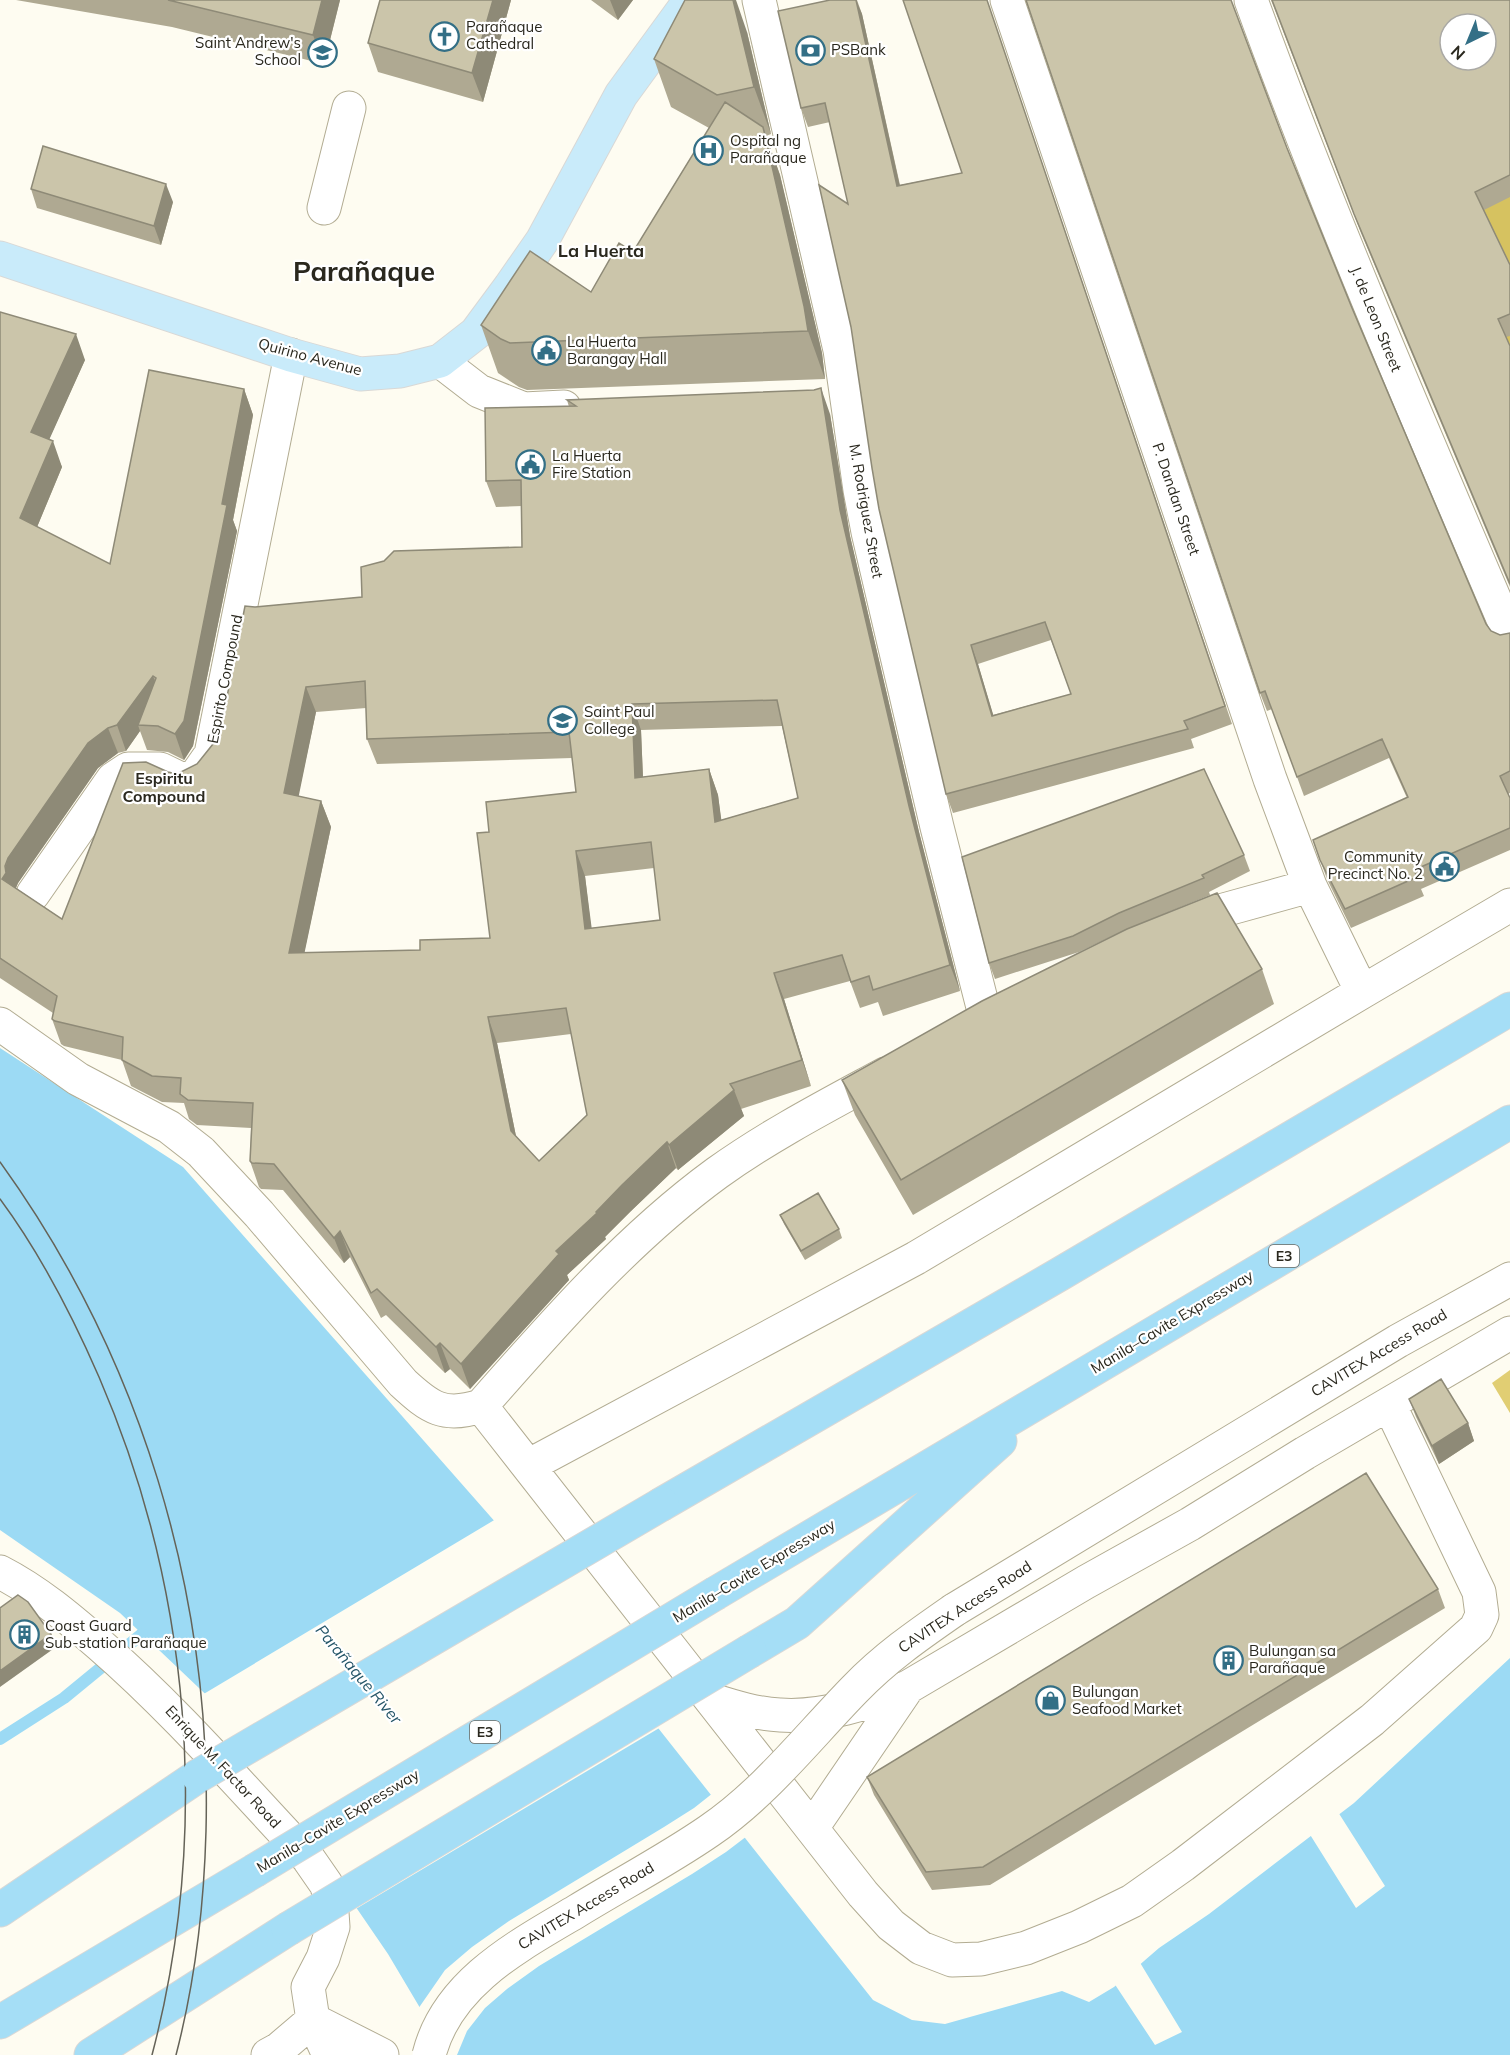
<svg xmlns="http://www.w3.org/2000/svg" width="1510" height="2055" font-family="Mulish,sans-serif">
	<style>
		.green { fill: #e1ce73 }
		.forest { fill: #d6c260 }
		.water { fill: #9cdaf4 }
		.pier { fill: #fefcf1 }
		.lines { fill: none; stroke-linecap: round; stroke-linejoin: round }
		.stream { stroke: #9cdaf4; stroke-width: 12 }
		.minor-casing { stroke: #b2ac92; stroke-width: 35 }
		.major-casing { stroke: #d9d8d6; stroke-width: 35 }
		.highway-casing { stroke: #d9d8d6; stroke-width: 35 }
		.minor { stroke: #fff; stroke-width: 33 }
		.major { stroke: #c9ebfa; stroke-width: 33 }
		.highway { stroke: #a5def6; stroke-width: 33 }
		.tram { stroke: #656358; stroke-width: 1.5 }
		.minor-bridge-casing { stroke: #b2ac92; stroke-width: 35; stroke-linecap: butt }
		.highway-bridge-casing { stroke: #d9d8d6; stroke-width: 35; stroke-linecap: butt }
		.minor-bridge { stroke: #fff; stroke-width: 33 }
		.highway-bridge { stroke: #a5def6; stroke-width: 33 }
		.wall { fill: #afa992; fill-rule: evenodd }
		.shaded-wall { fill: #8e8a77 }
		.building { fill: #cbc5aa; stroke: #8e8a77; stroke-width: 1.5; fill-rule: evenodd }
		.labels { text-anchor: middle; stroke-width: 4.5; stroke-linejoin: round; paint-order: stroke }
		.shield { fill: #fff; stroke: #6a6862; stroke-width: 1.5 }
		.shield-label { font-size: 14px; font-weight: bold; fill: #2a281e }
		.poi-label { font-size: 15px; fill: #2a281e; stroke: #fff; text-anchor: start }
		.street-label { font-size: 15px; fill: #2a281e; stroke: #fff }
		.neighbourhood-label { font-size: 16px; font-weight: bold; fill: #2a281e; stroke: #fff }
		.water-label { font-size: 16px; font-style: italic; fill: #245568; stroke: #fff }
		.quarter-label { font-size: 18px; font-weight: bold; fill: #2a281e; stroke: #fff }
		.town-label { font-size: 27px; font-weight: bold; fill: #2a281e; stroke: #fff }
	</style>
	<rect width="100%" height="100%" fill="#fefcf1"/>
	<!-- green -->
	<path class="green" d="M1510 1370V1413L1492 1383Z"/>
	<!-- forest -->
	<path class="forest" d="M1510 193V461L1482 207Z"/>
	<!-- water -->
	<path class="water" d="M0 1048 183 1167 497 1524 873 2000 912 2020 945 2024 1062 1991 1089 2002 1114 1987 1159 1948 1209 1914 1354 1803 1510 1658V2055H448L388 1954 219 1707 120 1613 0 1530Z"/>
	<!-- pier -->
	<path class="pier" d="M496 1519 661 1727 354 1910 217 1709 202 1695Z
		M713 1793 747 1836 726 1852 692 1874 539 1966 507 1989 485 2008 467 2031 457 2055H445L418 2009 445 1970 472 1947 509 1921 664 1827 694 1808Z
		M1338 1812 1385 1886 1356 1908 1309 1833Z
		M1139 1961 1182 2032 1155 2045 1114 1983Z"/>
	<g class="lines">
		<!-- stream -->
		<path class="stream" d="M0 1739 64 1698 142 1634"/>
		<defs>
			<path id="minor" d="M759 0 840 350 860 490 868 532 937 827 986 1019
				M1007 0 1270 779 1310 886 1362 992
				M1251 0C1329 215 1420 425 1510 635
				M324 208 349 108
				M440 361 479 391 524 409 564 407
				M33 894 113 779 128 769H160L185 781 197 774 211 754 291 355
				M1184 925 1220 911 1310 886
				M0 1024 78 1079 169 1127 201 1152 259 1214 403 1383C430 1408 444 1418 481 1406 553 1324 628 1238 717 1173 770 1135 828 1105 885 1074
				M481 1406 863 1894 891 1925 921 1948 952 1960 981 1959 1026 1948 1079 1927 1132 1901 1183 1865 1372 1720 1476 1628 1482 1615 1479 1592 1389 1404
				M528 1466 916 1258 1362 992 1510 905
				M0 1572C37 1591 69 1618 100 1645 175 1710 240 1786 308 1858L326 1884 331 1898 333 1927 323 1958 308 1987 313 2020 329 2055
				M954 1610 1398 1341 1510 1279
				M712 1700C734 1707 757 1714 780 1715 822 1718 871 1703 908 1687L1086 1582 1190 1524 1305 1453 1510 1333
				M812 1828 908 1687
				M313 2020 382 2055
				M268 2055 279 2049 313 2020"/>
			<path id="major" d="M0 258 291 355 360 374 400 371 440 361 476 333 510 287 542 241 621 95 683 10 695 0"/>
			<path id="highway" d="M662 1504 1060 1274 1510 1009
				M716 1593 1510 1122
				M750 1651 797 1623 1000 1441
				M0 1910 198 1776
				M0 2022 254 1871
				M91 2055 288 1929"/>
		</defs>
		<!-- minor casing -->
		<use href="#minor" class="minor-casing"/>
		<!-- major casing -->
		<use href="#major" class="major-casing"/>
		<!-- highway casing -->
		<use href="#highway" class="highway-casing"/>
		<!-- minor -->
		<use href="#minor" class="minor"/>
		<!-- major -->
		<use href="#major" class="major"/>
		<!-- highway -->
		<use href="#highway" class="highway"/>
		<!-- tram -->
		<path class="tram" d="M0 1162C140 1356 212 1592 206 1831 204 1906 195 1982 176 2055
			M0 1199C40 1253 72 1315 99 1377 191 1590 211 1830 152 2055"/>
		<defs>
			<path id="minor-bridge" d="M429 2055C447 1983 518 1946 577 1911 621 1884 667 1860 709 1831 765 1793 808 1737 855 1689 886 1657 918 1635 954 1610"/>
			<path id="highway-bridge" d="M198 1776 662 1504
				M254 1871 716 1593
				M288 1929 750 1651"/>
		</defs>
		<!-- minor-bridge casing -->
		<use href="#minor-bridge" class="minor-bridge-casing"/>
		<!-- highway-bridge casing -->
		<use href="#highway-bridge" class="highway-bridge-casing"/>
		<!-- minor-bridge -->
		<use href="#minor-bridge" class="minor-bridge"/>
		<!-- highway-bridge -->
		<use href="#highway-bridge" class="highway-bridge"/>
	</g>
	<!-- wall -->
	<path class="wall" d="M16 0H340L324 64 172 27Z
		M511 0 483 102 378 72 368 43Z
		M591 0H633L618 20Z
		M830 0H857L862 14 900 185 962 173 989 6 1232 724 1191 739 1194 748 953 813 946 794 848 204 830 122 808 127 801 108ZM1051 640 1071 694 993 715 978 664Z
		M1271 0H1510V197L1484 210 1510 265V336L1506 337 1510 346V587L1361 233Z
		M1233 6 1287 148 1352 308 1486 624 1491 631 1500 635 1510 633V793L1508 794 1510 798V850L1421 889 1424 896 1351 928 1327 879 1313 840 1407 798 1389 758 1304 796 1272 709 1267 711 1260 693Z
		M747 32 771 134 766 136 780 175 822 353 825 379 527 390 519 387 498 373 481 325 591 292 633 252 709 128 671 107 654 59Z
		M31 189 173 202 161 245 37 208Z
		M0 312 85 360 49 439 62 467 37 527 110 564 244 389 253 415 233 520 237 531 193 746 184 760 168 752 147 750 140 731 126 751 118 753 98 768 18 883 16 888 62 919 168 772 177 774 197 764 217 739 220 732 255 607 362 597 522 547V506L496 507 486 481 569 407 567 400 830 414 850 536 919 832 960 991 883 1016 878 1002 860 1008 850 981 784 999 811 1086 741 1109 744 1116 678 1170 676 1168 631 1211 605 1237 606 1239 567 1275 569 1280 470 1389 450 1369 445 1373 386 1315 381 1318 350 1257 344 1263 283 1190 261 1189 259 1187 250 1161 251 1128 197 1125 189 1119 184 1103 162 1102 131 1086 122 1060 64 1046 61 1044 52 1019 53 1013 0 978ZM366 708 367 739 377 764 572 758 576 792 489 832 490 938 420 950 304 953 331 827 321 801 298 796 316 712ZM782 726 798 798 721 820 718 795 709 769 643 777 641 730ZM654 868 660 920 591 928 585 876ZM571 1034 587 1115 539 1161 516 1136 497 1043Z
		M1244 855 1250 871 1209 892 1210 895 1125 930 1079 952 995 979 989 963Z
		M1262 969 1274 1004 913 1215 855 1115 842 1080Z
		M780 1215 839 1229 842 1238 805 1260 784 1224Z
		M1409 1399 1468 1423 1474 1441 1439 1464 1416 1417Z
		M1438 1589 1445 1608 990 1885 932 1890 874 1795 867 1777Z"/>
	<!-- shaded-wall -->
	<path class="shaded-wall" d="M322 0H340L324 64 313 35Z
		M493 0H511L483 102 472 73Z
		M610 0H633L618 20Z
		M733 0H736L747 32 771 134 754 87Z
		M856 0 862 14 904 205 897 186Z
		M763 127 780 175 822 353 825 379 808 331Z
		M166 184 173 202 161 245 154 226Z
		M76 334 85 360 41 458 31 432Z
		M821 388 830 414 850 536 919 832 960 991 950 965 909 806 840 510Z
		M244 389 253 415 233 520 237 531 193 746 184 760 175 734 222 504Z
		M53 441 62 467 30 544 20 518Z
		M971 645 978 664 999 734 992 716Z
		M153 676 163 702 138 725 140 731 126 751 117 725Z
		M306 687 316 712 294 819 284 793Z
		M632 704 641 730 644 803 635 778Z
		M108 728 118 753 98 768 18 883 14 892 2 879 8 858 88 743Z
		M709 769 718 795 725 847 715 822Z
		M321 801 331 827 299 979 289 953Z
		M576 851 585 876 595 954 585 929Z
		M774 973 784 999 811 1086 802 1060Z
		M488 1017 497 1043 520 1156 511 1131Z
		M734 1090 744 1116 678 1170 669 1145Z
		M667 1142 676 1168 631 1211 605 1237 606 1239 567 1275 569 1280 470 1389 461 1364 556 1251 622 1185Z
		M340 1231 350 1257 344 1263 334 1238Z
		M440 1343 450 1369 445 1373 436 1347Z
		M1468 1423 1474 1441 1439 1464 1432 1446Z
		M51 1634 56 1647 0 1687V1671Z"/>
	<!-- building -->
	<path class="building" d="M168 0H322L313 35Z
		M380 0H493L472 73 368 43Z
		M685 0H733L754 87 717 95 654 59Z
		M830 0H856L897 186 962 173 903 0H987L1225 706 1184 721 1188 729 946 794 879 509 872 468 851 327 819 185 848 204 825 103 801 108 778 11ZM1045 622 1071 694 992 716 971 645Z
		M1026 0H1231L1287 148 1352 308 1486 624 1491 631 1500 635 1510 633V771L1500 776 1510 798V828L1414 870 1417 877 1345 909 1320 860 1313 840 1408 797 1382 739 1297 777 1265 691 1260 693Z
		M1272 0H1510V175L1475 192 1510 265V314L1498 319 1510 346V584L1354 214ZM1450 24H1486V60H1450Z
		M725 102 763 127 804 306 808 331 510 343 501 339 481 325 530 251 591 292 619 243 633 252Z
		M43 146 166 184 154 226 31 189Z
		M0 312 76 334 31 432 53 441 20 518 110 564 149 370 244 389 222 504 227 505 184 721 175 734 158 726 138 725 156 678 153 676 117 725 108 728 88 743 8 858 5 866 6 873 2 879 62 919 123 763 146 762 168 772 177 774 197 764 217 739 220 732 245 606 255 607 362 597 361 567 384 561 394 551 522 547 521 480 486 481 485 408 576 406 567 400 814 390 821 388 840 510 909 806 950 965 873 990 869 976 851 982 842 955 774 973 802 1060 730 1084 734 1090 669 1145 667 1142 622 1185 596 1212 597 1213 556 1251 559 1254 461 1364 440 1343 436 1347 377 1289 371 1293 340 1231 334 1238 274 1164 252 1163 250 1161 253 1103 188 1100 180 1094 181 1078 152 1076 122 1060 123 1037 55 1021 52 1019 57 996 0 958ZM365 681 367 739 569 732 576 792 486 802 489 832 477 833 490 938 420 940V950L289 953 321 801 284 793 306 687ZM777 700 798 798 715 822 709 769 635 778 632 704ZM651 842 660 920 585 929 576 851ZM566 1008 587 1115 539 1161 511 1131 488 1017Z
		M1204 769 1244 855 1202 875 1204 878 1119 913 1073 936 989 963 962 857Z
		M1217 893 1262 969 901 1180 842 1080 982 1001 1127 929Z
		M818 1193 839 1229 801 1251 780 1215Z
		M1441 1379 1468 1423 1432 1446 1409 1399Z
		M1366 1473 1438 1589 983 1867 926 1872 867 1777Z
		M18 1595 28 1602 51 1634 0 1671V1608Z"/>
	<!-- icons -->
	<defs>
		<symbol id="church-ring" viewBox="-11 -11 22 22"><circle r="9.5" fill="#fff" stroke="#336f86" stroke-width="1.5"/><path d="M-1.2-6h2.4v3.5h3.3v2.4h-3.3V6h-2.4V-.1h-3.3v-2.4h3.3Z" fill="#336f86"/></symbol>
		<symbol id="bank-ring" viewBox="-11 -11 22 22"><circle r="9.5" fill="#fff" stroke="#336f86" stroke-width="1.5"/><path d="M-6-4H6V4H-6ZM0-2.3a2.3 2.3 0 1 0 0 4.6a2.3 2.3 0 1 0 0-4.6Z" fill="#336f86"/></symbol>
		<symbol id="school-ring" viewBox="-11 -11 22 22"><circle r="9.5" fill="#fff" stroke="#336f86" stroke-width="1.5"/><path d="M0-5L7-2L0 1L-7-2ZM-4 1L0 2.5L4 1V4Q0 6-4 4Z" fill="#336f86"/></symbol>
		<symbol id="hospital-ring" viewBox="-11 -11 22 22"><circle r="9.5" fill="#fff" stroke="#336f86" stroke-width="1.5"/><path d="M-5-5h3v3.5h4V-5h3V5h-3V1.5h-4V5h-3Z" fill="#336f86"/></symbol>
		<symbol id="civic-ring" viewBox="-11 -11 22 22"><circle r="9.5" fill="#fff" stroke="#336f86" stroke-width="1.5"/><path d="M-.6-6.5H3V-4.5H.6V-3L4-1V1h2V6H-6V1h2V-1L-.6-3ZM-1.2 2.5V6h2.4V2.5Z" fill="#336f86"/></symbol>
		<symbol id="university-ring" viewBox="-11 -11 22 22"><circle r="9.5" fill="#fff" stroke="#336f86" stroke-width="1.5"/><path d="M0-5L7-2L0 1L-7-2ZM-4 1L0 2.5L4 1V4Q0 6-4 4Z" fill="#336f86"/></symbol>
		<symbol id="building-ring" viewBox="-11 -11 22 22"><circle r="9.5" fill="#fff" stroke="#336f86" stroke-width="1.5"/><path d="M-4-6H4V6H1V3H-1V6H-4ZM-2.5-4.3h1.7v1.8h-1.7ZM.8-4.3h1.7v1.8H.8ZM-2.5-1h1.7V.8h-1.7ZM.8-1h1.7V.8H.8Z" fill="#336f86"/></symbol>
		<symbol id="shop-ring" viewBox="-11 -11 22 22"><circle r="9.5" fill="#fff" stroke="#336f86" stroke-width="1.5"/><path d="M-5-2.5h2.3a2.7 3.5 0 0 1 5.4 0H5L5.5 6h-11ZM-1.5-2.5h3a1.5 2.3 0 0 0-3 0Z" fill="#336f86"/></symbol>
	</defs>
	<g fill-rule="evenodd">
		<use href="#church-ring" x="428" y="20" width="33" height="33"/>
		<use href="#bank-ring" x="794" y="34" width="33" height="33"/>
		<use href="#school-ring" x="306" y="36" width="33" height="33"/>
		<use href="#hospital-ring" x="692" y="134" width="33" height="33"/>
		<use href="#civic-ring" x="530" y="334" width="33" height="33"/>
		<use href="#civic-ring" x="514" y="448" width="33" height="33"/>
		<use href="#university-ring" x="546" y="704" width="33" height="33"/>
		<use href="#civic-ring" x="1428" y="850" width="33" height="33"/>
		<use href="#building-ring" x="8" y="1618" width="33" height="33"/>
		<use href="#building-ring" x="1212" y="1644" width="33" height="33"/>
		<use href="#shop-ring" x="1034" y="1684" width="33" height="33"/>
	</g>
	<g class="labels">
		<!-- shield labels -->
		<g class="shield">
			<rect x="1269" y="1245" width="30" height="22" rx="4.5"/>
			<rect x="470" y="1721" width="30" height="22" rx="4.5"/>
		</g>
		<g class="shield-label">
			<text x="1284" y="1261">E3</text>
			<text x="485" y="1737">E3</text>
		</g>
		<!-- poi labels -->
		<g class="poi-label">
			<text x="466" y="32">Parañaque<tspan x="466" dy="17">Cathedral</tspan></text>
			<text x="301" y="48" text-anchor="end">Saint Andrew's<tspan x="301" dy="17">School</tspan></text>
			<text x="831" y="55">PSBank</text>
			<text x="730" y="146">Ospital ng<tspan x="730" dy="17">Parañaque</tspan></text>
			<text x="567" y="347">La Huerta<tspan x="567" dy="17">Barangay Hall</tspan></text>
			<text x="552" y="461">La Huerta<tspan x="552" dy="17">Fire Station</tspan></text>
			<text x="584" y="717">Saint Paul<tspan x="584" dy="17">College</tspan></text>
			<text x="1423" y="862" text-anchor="end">Community<tspan x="1423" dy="17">Precinct No. 2</tspan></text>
			<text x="45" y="1631">Coast Guard<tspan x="45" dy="17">Sub-station Parañaque</tspan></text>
			<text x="1249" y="1656">Bulungan sa<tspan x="1249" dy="17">Parañaque</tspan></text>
			<text x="1072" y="1697">Bulungan<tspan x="1072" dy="17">Seafood Market</tspan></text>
		</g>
		<!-- street labels -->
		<g class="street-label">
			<text transform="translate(1376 319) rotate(68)" y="5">J. de Leon Street</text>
			<text transform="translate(310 357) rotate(15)" y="5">Quirino Avenue</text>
			<text transform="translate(1176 499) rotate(71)" y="5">P. Dandan Street</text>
			<text transform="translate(866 511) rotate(80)" y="5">M. Rodriguez Street</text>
			<text transform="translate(225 679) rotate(-79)" y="5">Espirito Compound</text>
			<text transform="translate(1172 1322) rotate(-31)" y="5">Manila–Cavite Expressway</text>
			<text transform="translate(1379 1353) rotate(-31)" y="5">CAVITEX Access Road</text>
			<text transform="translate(754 1571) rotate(-31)" y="5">Manila–Cavite Expressway</text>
			<text transform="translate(965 1607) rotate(-33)" y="5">CAVITEX Access Road</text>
			<text transform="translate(223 1767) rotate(47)" y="5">Enrique M. Factor Road</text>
			<text transform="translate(338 1821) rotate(-31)" y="5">Manila–Cavite Expressway</text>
			<text transform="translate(586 1906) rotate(-31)" y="5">CAVITEX Access Road</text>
		</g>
		<!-- neighbourhood labels -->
		<g class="neighbourhood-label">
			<text x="164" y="784">Espiritu<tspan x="164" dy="18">Compound</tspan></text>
		</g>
		<!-- water labels -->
		<g class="water-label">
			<text transform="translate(359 1674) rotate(50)" y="6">Parañaque River</text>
		</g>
		<!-- quarter labels -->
		<g class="quarter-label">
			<text x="601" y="257">La Huerta</text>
		</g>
		<!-- town labels -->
		<g class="town-label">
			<text x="364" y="281">Parañaque</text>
		</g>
	</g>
	<!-- north arrow -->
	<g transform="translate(1468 42) rotate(223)"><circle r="28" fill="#ffffff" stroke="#aaa9a5" stroke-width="1.5"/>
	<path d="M0-4.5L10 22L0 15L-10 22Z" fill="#336f86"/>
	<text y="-9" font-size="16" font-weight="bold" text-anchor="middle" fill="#2a281e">N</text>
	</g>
</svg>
